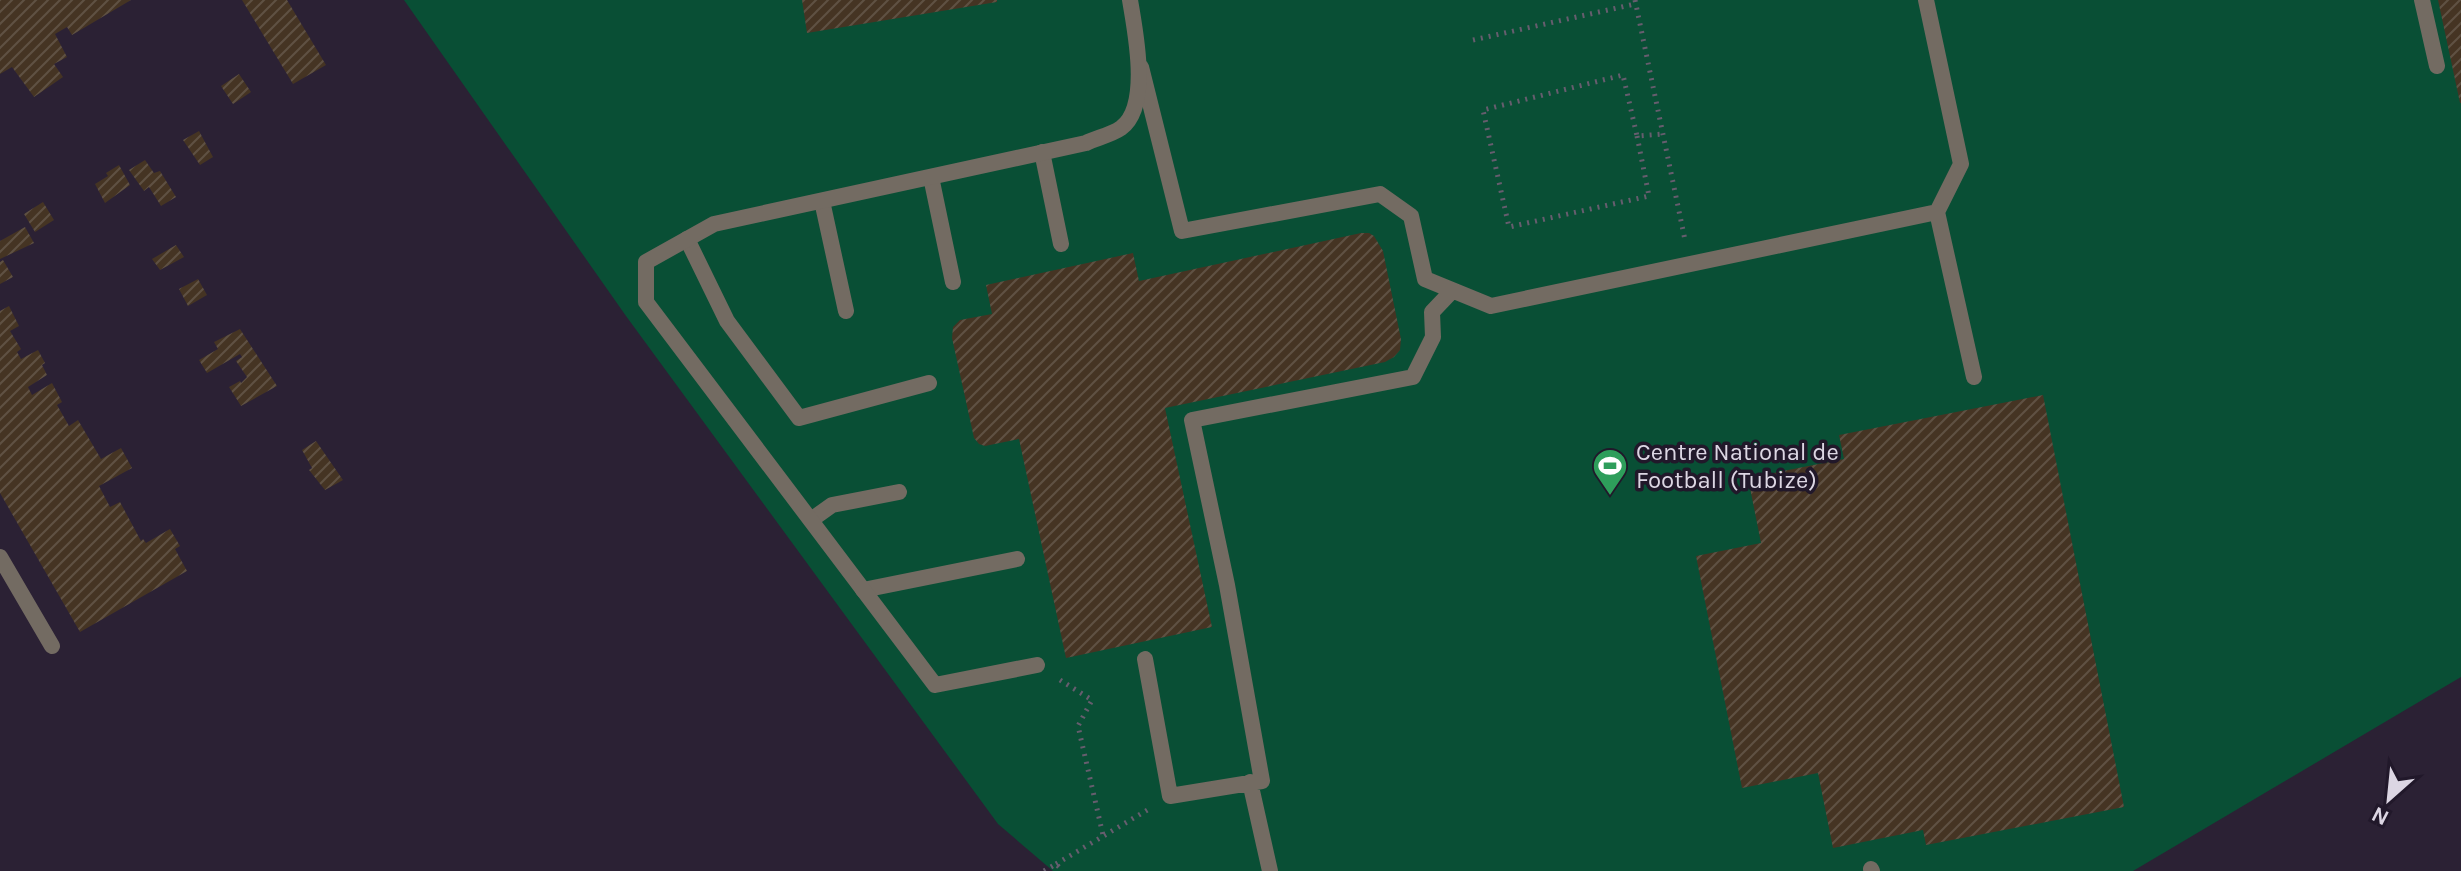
<svg xmlns="http://www.w3.org/2000/svg" width="2461" height="871" font-family="Karla,sans-serif">
	<style>
		.garden { fill: #094f35 }
		.building { fill: url(#building-hatch) }
		.lines { fill: none; stroke-linecap: round; stroke-linejoin: round }
		.path { stroke: #665d6e; stroke-width: 5; stroke-dasharray: 2 6; stroke-linecap: butt }
		.service { stroke: #736b62; stroke-width: 16 }
		.minor { stroke: #736b62; stroke-width: 16 }
		.labels { text-anchor: middle; stroke-width: 7; stroke-linejoin: round; paint-order: stroke }
		.poi-label { font-size: 24px; fill: #dcd6e3; stroke: #21182a; text-anchor: start }
	</style>
	<defs>
		<pattern id="building-hatch" width="6" height="6" patternUnits="userSpaceOnUse" patternTransform="scale(2)"><rect width="6" height="6" fill="#453423"/><path d="M-1 1l2-2M0 6l6-6M5 7l2-2" fill="none" stroke="#5f5143"/></pattern>
	</defs>
	<rect width="100%" height="100%" fill="#2b2134"/>
	<!-- garden -->
	<path class="garden" d="M404 0H2461V677L2133 871H1053L998 824 626 316Z"/>
	<!-- building -->
	<path class="building" d="M0 0H131L72 35 67 27 55 34 67 57 54 64 63 77 34 97 12 67 0 74Z
		M242 0H287L326 65 293 84Z
		M802 0H997V2L807 33Z
		M2438 0H2461V103H2460Z
		M239 74 251 92 233 104 221 86Z
		M199 131 213 157 200 165 183 140Z
		M145 160 154 173 160 171 176 197 161 206 149 187 144 191 129 170Z
		M119 165 130 185 105 203 95 184 108 176 106 173Z
		M43 202 54 220 35 232 24 214Z
		M25 227 34 243 0 259V241Z
		M1361 233H1369L1374 236 1383 251 1401 339 1400 350 1394 357 1385 362 1165 408 1212 627 1066 658 1019 439 985 446 979 444 974 438 952 338 953 327 960 320 992 314 986 285 1133 253 1139 281Z
		M176 245 184 257 160 270 152 259Z
		M3 260 13 277 0 284V262Z
		M198 279 207 295 188 306 179 289Z
		M9 306 19 326 10 331 21 349 17 352 21 359 38 350 45 363 42 365 47 375 28 387 32 395 52 383 62 402 57 405 69 426 78 420 101 459 121 448 132 468 99 486 110 507 120 502 141 541 143 539 146 543 170 529 180 546 175 549 187 571 80 632 0 493V311Z
		M240 329 277 386 241 406 229 387 240 381 241 383 247 377 236 361 242 357 240 354 207 373 199 360 218 349 214 342Z
		M2043 395 2124 807 1926 845 1923 830 1833 848 1818 773 1742 788 1696 556 1761 543 1748 478 1844 459 1839 435Z
		M316 441 343 480 325 490 309 470 312 468 302 450Z"/>
	<g class="lines">
		<!-- path -->
		<path class="path" d="M1635 0 1685 240
			M1473 40 1635 4
			M1637 136 1649 196 1509 227 1483 110 1623 75 1637 136 1663 134
			M1060 680 1092 700 1078 726 1103 835
			M1056 864 1149 809
			M1044 871 1056 864 1063 871"/>
		<!-- service -->
		<path class="service" d="M2422 0 2437 66
			M1141 67 1182 231 1380 194 1411 216 1425 279 1491 306 1937 212 1961 164 1926 0
			M1042 152 1061 244
			M931 177 953 282
			M822 201 846 311
			M1937 212 1974 377
			M687 239 727 321 799 418 929 383
			M811 520 832 505 899 492
			M863 590 1017 559
			M1145 659 1170 796 1262 781 1227 585 1192 420 1413 377 1433 337 1432 312 1452 291
			M1250 782 1270 871
			M1871 869 1872 871"/>
		<!-- minor -->
		<path class="minor" d="M0 557 52 646
			M1037 665 935 685 646 302V262L714 224 1086 143C1096 138 1111 135 1121 128 1151 106 1135 31 1130 0"/>
	</g>
	<!-- icons -->
	<defs>
		<symbol id="stadium-pin" viewBox="-11 -11 22 30"><path d="M0 17L-7.5 6A9.5 9.5 0 1 1 7.5 6Z" fill="#2e9e5b" stroke="#21182a"/><path d="M0-5a6.5 5 0 1 0 0 10a6.5 5 0 1 0 0-10ZM-3.5-1.8h7v3.6h-7Z" fill="#fff"/></symbol>
	</defs>
	<g fill-rule="evenodd">
		<use href="#stadium-pin" x="1590" y="446" width="40" height="54"/>
	</g>
	<g class="labels">
		<!-- poi labels -->
		<g class="poi-label">
			<text x="1636" y="460">Centre National de<tspan x="1636" dy="28">Football (Tubize)</tspan></text>
		</g>
	</g>
	<!-- north arrow -->
	<g transform="translate(2389 799) rotate(207)" stroke="#21182a" stroke-width="6" paint-order="stroke">
	<path d="M0-6L14 30L0 20L-14 30Z" fill="#dcd6e3"/>
	<text y="-12" font-size="22" font-weight="bold" text-anchor="middle" fill="#dcd6e3">N</text>
	</g>
</svg>
